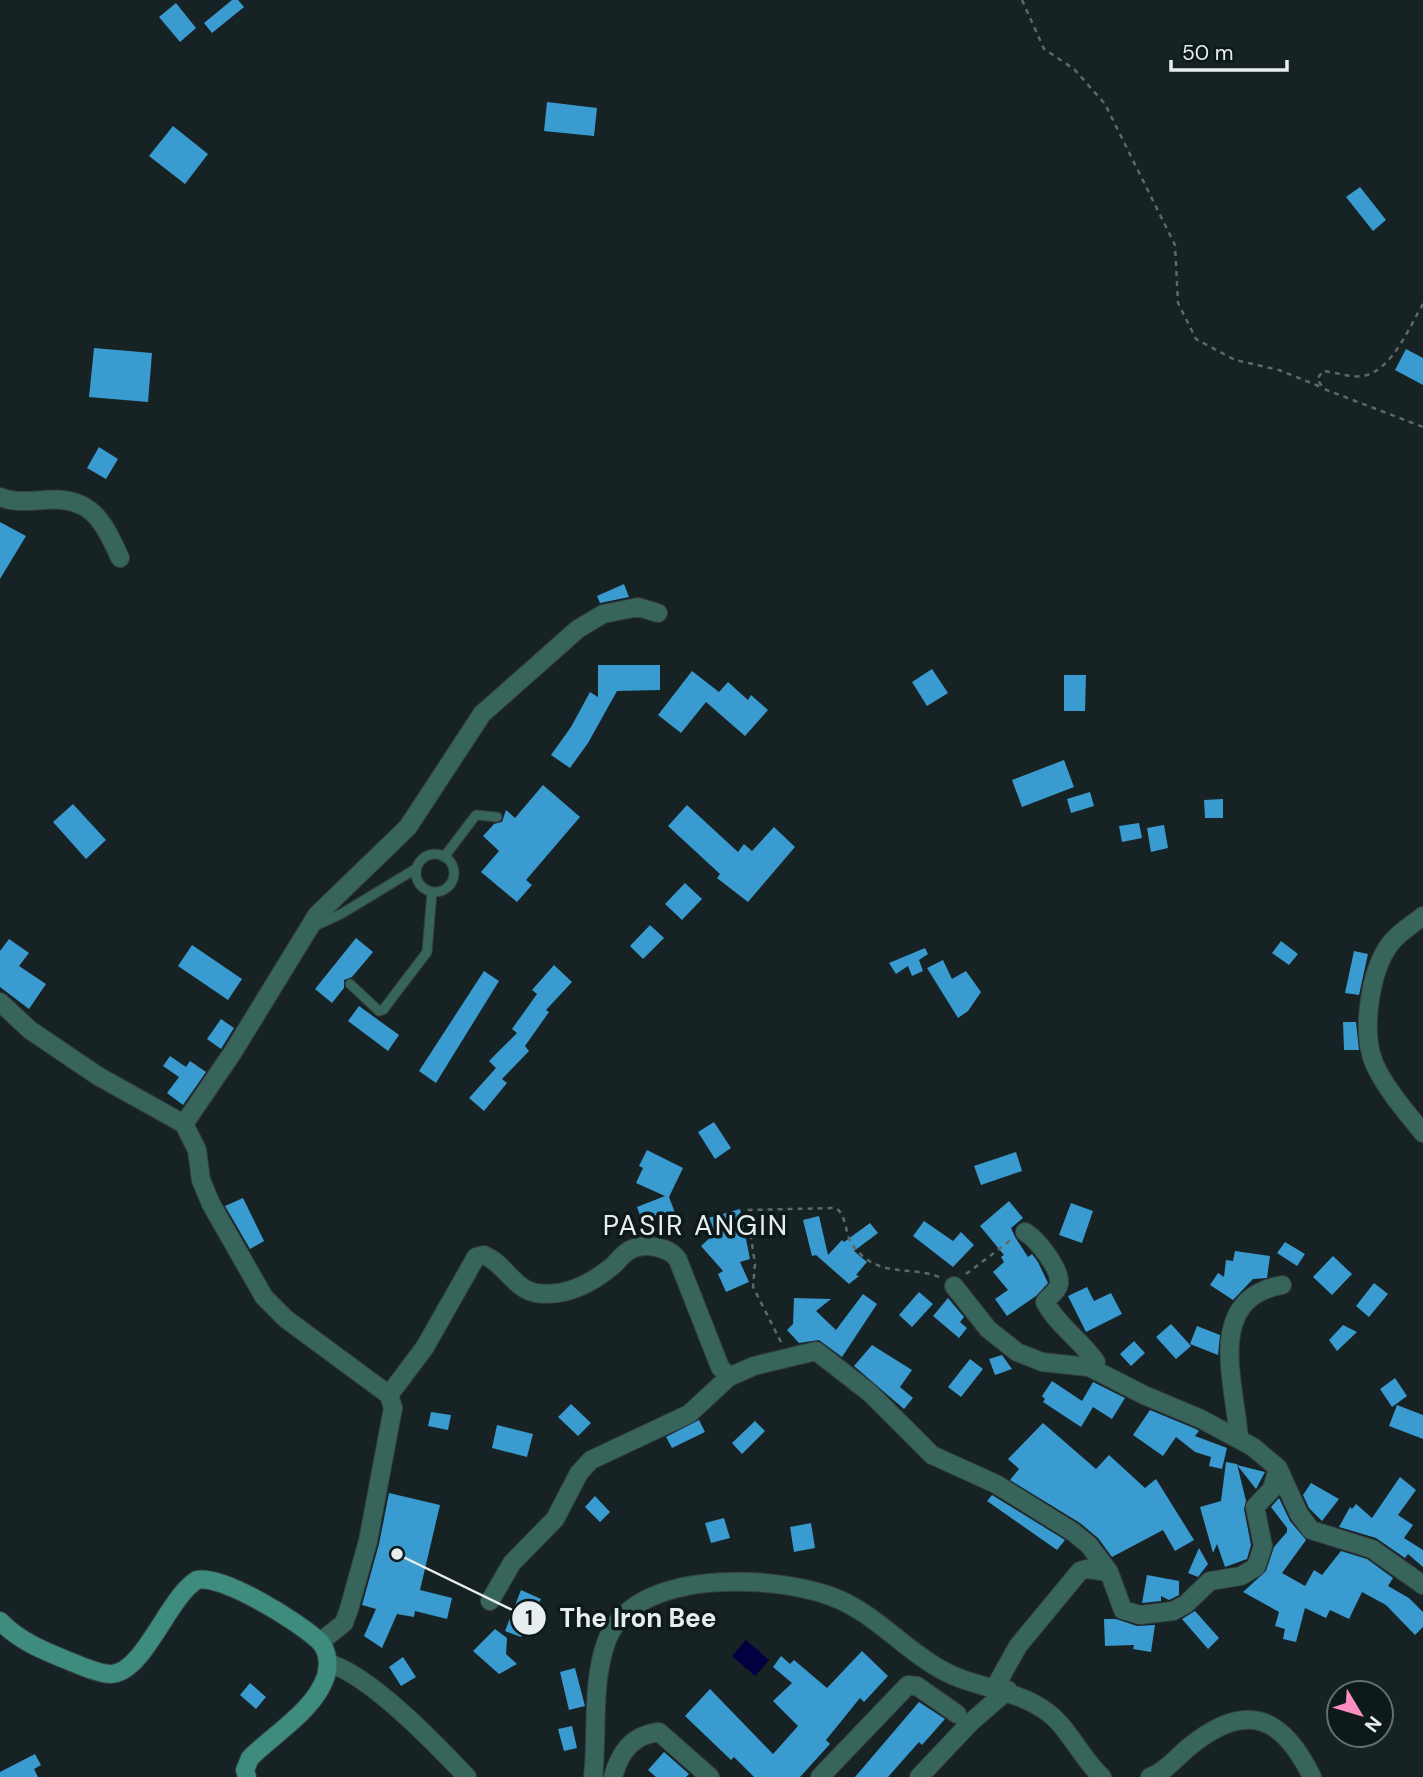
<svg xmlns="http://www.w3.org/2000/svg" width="1423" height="1777" font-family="'DM Sans',sans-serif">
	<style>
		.water { fill: #010041 }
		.building { fill: #3a9bd0 }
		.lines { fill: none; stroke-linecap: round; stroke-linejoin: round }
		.service-casing { stroke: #343f40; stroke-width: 11 }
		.minor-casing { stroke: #343f40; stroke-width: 20 }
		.secondary-casing { stroke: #343f40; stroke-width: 20 }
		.path { stroke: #5e686a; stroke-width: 2.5; stroke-dasharray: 5 5; stroke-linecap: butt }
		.service { stroke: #37655c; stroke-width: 9 }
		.minor { stroke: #37655c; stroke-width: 18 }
		.secondary { stroke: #3e8c7e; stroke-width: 18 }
		.labels { text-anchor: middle; stroke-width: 7; stroke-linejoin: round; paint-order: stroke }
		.quarter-label { font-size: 28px; letter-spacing: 2px; fill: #e7eeef; stroke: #0e191a }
		.leader { fill: none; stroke: #e7eeef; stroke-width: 2.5 }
		.callout-dot { fill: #e7eeef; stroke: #0e191a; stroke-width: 2.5 }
		.mark-label { font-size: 21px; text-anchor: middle; font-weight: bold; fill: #111 }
		.callout-label { font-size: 26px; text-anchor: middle; font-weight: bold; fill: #e7eeef; stroke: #0e191a; stroke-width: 7; stroke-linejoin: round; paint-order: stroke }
	</style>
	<rect width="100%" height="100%" fill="#172224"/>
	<!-- water -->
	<path class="water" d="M746 1640 769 1660 755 1676 732 1656Z"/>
	<!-- building -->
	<path class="building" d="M232 0H238L244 7 212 33 204 23Z
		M176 3 196 28 180 42 159 17Z
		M547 102 597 108 594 136 544 131Z
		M173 126 208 154 185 184 149 156Z
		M1360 187 1386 220 1373 231 1346 197Z
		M94 348 152 353 148 402 89 397Z
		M1406 349 1423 358V385L1395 370Z
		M99 447 118 459 106 479 87 468Z
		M0 522 26 536 0 579Z
		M624 584 629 597 600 603 597 596Z
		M598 665H660V690L617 691 588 743 570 768 551 755 571 727 590 692 598 697Z
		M932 669 948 693 927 706 912 682Z
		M692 671 719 692 728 682 748 700 751 695 768 710 745 736 706 702 681 733 658 715Z
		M1064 675H1086L1085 711H1064Z
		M1064 760 1074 787 1022 807 1012 780Z
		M543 785 580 817 526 880 532 885 517 902 481 872 499 851 483 836 494 824 502 822 506 810 515 818Z
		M1090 792 1094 806 1071 813 1067 799Z
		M1223 799V818H1205L1204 800Z
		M73 804 106 840 86 859 53 822Z
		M687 805 738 852 744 844 752 851 774 827 795 847 748 902 717 878 720 874 668 826Z
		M1139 823 1142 838 1122 842 1119 826Z
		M1164 825 1168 848 1151 852 1147 828Z
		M685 883 702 899 682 920 665 904Z
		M650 925 664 938 643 959 630 946Z
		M356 938 373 952 352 977 344 980V988L332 1003 315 989Z
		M9 939 29 953 19 966 46 984 29 1009 0 987V951Z
		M1281 941 1298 954 1289 965 1272 953Z
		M192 945 242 979 228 1000 178 966Z
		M925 948 928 954 919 960 923 971 912 976 908 966 896 974 889 963Z
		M1354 951 1368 954 1359 995 1345 993Z
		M943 960 952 979 966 971 981 992 968 1011 958 1018 927 968Z
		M554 965 572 982 546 1010 549 1012 525 1046 529 1051 502 1079 507 1083 484 1111 469 1098 496 1068 489 1061 517 1033 512 1029 537 994 532 990Z
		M484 971 499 981 436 1083 419 1071Z
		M359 1006 399 1035 388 1051 348 1021Z
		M221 1019 234 1028 221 1049 207 1039Z
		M1343 1022H1356L1359 1050H1344Z
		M170 1056 186 1067 190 1061 206 1072 183 1105 167 1093 179 1077 163 1066Z
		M714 1122 731 1148 715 1159 698 1132Z
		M647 1150 683 1168 669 1197 680 1226 662 1232 657 1219 643 1224 637 1207 665 1196 636 1183 643 1168 639 1166Z
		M1016 1152 1022 1171 981 1185 974 1166Z
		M243 1198 264 1241 250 1249 225 1206Z
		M1009 1201 1023 1218 1011 1228 1015 1237 1028 1257 1032 1254 1038 1262 1048 1283 1036 1296 1007 1316 995 1299 1008 1290 993 1272 1004 1262 1001 1257 1004 1255 980 1226Z
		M1071 1203 1093 1211 1082 1243 1059 1235Z
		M740 1209 750 1259 740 1262 749 1282 726 1292 718 1274 723 1271 701 1246 712 1236 708 1218Z
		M819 1216 828 1255 842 1240 844 1242 870 1223 878 1233 854 1251 867 1262 856 1275 859 1276 849 1284 816 1255 812 1256 803 1220Z
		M924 1221 953 1241 961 1232 974 1245 953 1267 913 1236Z
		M1285 1242 1305 1254 1297 1266 1277 1253Z
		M1235 1251 1270 1256 1267 1278 1253 1279 1233 1300 1210 1285 1218 1273 1224 1277 1226 1260 1233 1261Z
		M1333 1256 1352 1274 1332 1295 1313 1277Z
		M1374 1283 1388 1294 1369 1317 1356 1306Z
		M1087 1287 1094 1301 1111 1293 1122 1314 1086 1332 1068 1296Z
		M919 1292 933 1304 912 1327 899 1315Z
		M863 1294 877 1304 842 1357 819 1340 799 1343 787 1330 793 1324 794 1298 831 1299 816 1311 836 1330Z
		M948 1298 964 1317 960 1322 967 1328 959 1338 933 1316Z
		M1171 1324 1191 1346 1176 1359 1156 1337Z
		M1343 1325 1357 1332 1337 1351 1329 1340Z
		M1197 1326 1220 1335 1218 1355 1190 1344Z
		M1134 1341 1145 1353 1131 1366 1120 1354Z
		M872 1345 912 1370 900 1387 913 1398 904 1409 854 1366Z
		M1002 1355 1012 1369 995 1375 989 1359Z
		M970 1359 983 1369 961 1397 948 1387Z
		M1395 1378 1407 1396 1392 1407 1380 1389Z
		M1052 1381 1082 1401 1093 1382 1125 1398 1112 1419 1093 1407 1081 1427 1043 1402 1045 1399 1042 1396Z
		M571 1404 591 1423 578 1436 558 1417Z
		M1397 1405 1423 1415V1439L1389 1426Z
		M1150 1410 1196 1429 1199 1431 1195 1436 1227 1448 1222 1469 1209 1466 1211 1457 1195 1452 1176 1437 1163 1456 1133 1435Z
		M431 1412 451 1415 448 1430 428 1426Z
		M699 1420 705 1432 672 1448 666 1437Z
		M755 1421 765 1431 742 1454 732 1443Z
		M1043 1423 1096 1469 1109 1455 1145 1488 1156 1479 1194 1540 1175 1551 1163 1530 1112 1557 1098 1538 1080 1523 1010 1480 1019 1469 1008 1459Z
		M497 1425 533 1434 527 1457 492 1448Z
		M1226 1462 1237 1464 1246 1501 1244 1509 1251 1545 1247 1559 1225 1567 1217 1544 1213 1553 1200 1507 1221 1501Z
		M1237 1465 1265 1472 1256 1489Z
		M1400 1477 1416 1490 1398 1515 1413 1525 1404 1538 1423 1550V1567L1408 1554 1405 1558 1376 1538 1339 1527 1350 1507 1352 1509 1356 1504 1372 1518Z
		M1311 1483 1339 1499 1322 1521 1309 1508 1303 1495Z
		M389 1493 440 1505 420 1590 452 1598 447 1619 415 1611 414 1617 397 1614 382 1648 364 1636 376 1609 362 1605 379 1544Z
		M992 1495 1065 1540 1057 1550 987 1501Z
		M595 1496 610 1512 600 1522 585 1507Z
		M1279 1498 1290 1521 1306 1540 1282 1573 1305 1586 1314 1570 1322 1575 1341 1551 1367 1559 1393 1578 1388 1586 1409 1598 1423 1612V1627L1415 1635 1386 1605 1362 1592 1349 1619 1330 1610 1326 1618 1305 1608 1296 1642 1283 1639 1285 1629 1275 1626 1279 1612 1243 1592 1266 1571 1274 1547 1287 1532V1528L1271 1507Z
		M724 1518 730 1538 711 1543 705 1523Z
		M811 1523 815 1548 794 1552 790 1527Z
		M1199 1548 1208 1564 1198 1577 1188 1573Z
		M1147 1575 1179 1581V1595L1169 1600 1161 1596V1601L1142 1603Z
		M521 1590 541 1599 521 1637 505 1631Z
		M1195 1611 1219 1638 1208 1649 1182 1619Z
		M1104 1619H1116L1137 1626 1155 1625 1151 1652 1133 1649 1134 1645 1105 1646Z
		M495 1629 507 1638 506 1654 517 1664 499 1674 473 1651Z
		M862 1651 888 1676 864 1702 860 1698 826 1740 830 1744 800 1777H754L734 1757 731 1760 685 1716 710 1689 773 1754 798 1726 773 1701 792 1683 773 1667 781 1656 790 1664 794 1660 827 1688Z
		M403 1657 416 1677 401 1686 389 1667Z
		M575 1668 585 1706 569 1710 560 1672Z
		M250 1683 266 1697 256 1709 240 1695Z
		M919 1702 945 1719 922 1745 919 1742 888 1777H855Z
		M572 1726 577 1748 564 1751 558 1729Z
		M664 1752 689 1774 686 1777H656L648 1770Z
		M35 1754 41 1765 34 1769 38 1777H0V1772Z"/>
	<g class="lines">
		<defs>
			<path id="service" d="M416 873a19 19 0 1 1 38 0a19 19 0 1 1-38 0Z
				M444 857 476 815 497 817
				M313 927 341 914 417 868
				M350 984 379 1011 383 1010 427 952 432 892"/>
			<path id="minor" d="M0 497C15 503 28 501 44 500 90 495 103 520 120 558
				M1423 916C1412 925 1399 932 1390 944 1370 971 1361 1031 1374 1063 1385 1088 1406 1112 1423 1133
				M0 1002 30 1030 98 1076 184 1124 197 1150 201 1180 211 1204 264 1297 286 1319 389 1395
				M184 1124 233 1052 317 915 408 827 482 714 578 629 603 614 638 607 658 613
				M1025 1232C1037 1239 1061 1269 1059 1284 1058 1291 1049 1296 1045 1302 1057 1325 1081 1340 1096 1362L1094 1369
				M954 1286 988 1329 1017 1352 1042 1362 1089 1367 1144 1395 1201 1419 1253 1447 1278 1468 1299 1514 1311 1530 1372 1549 1423 1585
				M1239 1439C1235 1383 1204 1299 1282 1285
				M490 1601 512 1563 555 1519 579 1473 591 1460 689 1414 729 1377 754 1366 816 1351 870 1393 932 1455 996 1484 1073 1532 1089 1545 1109 1572
				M320 1642 344 1623 349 1609 368 1541 393 1408 389 1395 425 1347 476 1257 484 1255C504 1263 514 1289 536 1293 563 1297 589 1285 610 1268 617 1263 622 1254 630 1250 644 1242 670 1247 678 1260L720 1367 729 1377
				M328 1663C370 1675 436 1744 467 1777
				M994 1689 1018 1646 1080 1571 1087 1569 1109 1572 1123 1610 1140 1615 1173 1611 1186 1604 1210 1581 1241 1576 1256 1567 1263 1546 1255 1507 1272 1489 1278 1468
				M593 1777C598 1733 591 1682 607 1640 635 1568 772 1575 830 1596 873 1611 901 1647 940 1669 973 1688 1011 1688 1043 1709 1068 1725 1080 1757 1102 1777
				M613 1777C620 1752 632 1735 659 1732L710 1777
				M820 1777 908 1685 917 1686 957 1714
				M919 1777 970 1723 1008 1690
				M1150 1777C1165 1772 1177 1757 1189 1747 1244 1702 1281 1713 1312 1777"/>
			<path id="secondary" d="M0 1621C19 1641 44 1651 69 1661 81 1666 99 1674 111 1674 144 1673 168 1597 197 1580 222 1574 299 1622 319 1641 328 1650 329 1664 326 1676 315 1710 274 1734 250 1758L245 1770 247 1777"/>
		</defs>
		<!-- service casing -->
		<use href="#service" class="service-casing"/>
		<!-- minor casing -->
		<use href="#minor" class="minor-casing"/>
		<!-- secondary casing -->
		<use href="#secondary" class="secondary-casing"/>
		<!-- path -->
		<path class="path" d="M1022 0 1044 49 1074 69 1105 104 1175 245 1178 303 1196 339 1235 360 1279 370 1321 387
			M1423 304C1409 327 1392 371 1363 376 1350 378 1336 372 1323 371L1317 379 1324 389 1423 427
			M966 1274 1011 1240
			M781 1342 753 1287 755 1264 747 1210 836 1208C848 1217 844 1235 854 1247 880 1279 907 1265 939 1277"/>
		<!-- service -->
		<use href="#service" class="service"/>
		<!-- minor -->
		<use href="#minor" class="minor"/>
		<!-- secondary -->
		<use href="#secondary" class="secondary"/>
	</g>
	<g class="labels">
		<!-- quarter labels -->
		<g class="quarter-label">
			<text x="696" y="1235">PASIR ANGIN</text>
		</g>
	</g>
	<!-- callouts -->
	<path class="leader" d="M397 1554L529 1618"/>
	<g class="callout-dot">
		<circle cx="397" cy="1554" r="7"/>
		<circle cx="529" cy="1618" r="18"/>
	</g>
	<g class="mark-label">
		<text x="529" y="1625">1</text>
	</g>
	<g class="callout-label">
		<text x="638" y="1627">The Iron Bee</text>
	</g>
	<!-- north arrow -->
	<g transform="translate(1360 1714) rotate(128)"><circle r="33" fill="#0e191a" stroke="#656e6f" stroke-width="2"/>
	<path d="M0-5L12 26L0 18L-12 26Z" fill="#fc8fc2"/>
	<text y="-10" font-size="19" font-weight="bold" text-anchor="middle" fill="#e7eeef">N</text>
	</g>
	<!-- scale -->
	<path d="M1171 60v10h116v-10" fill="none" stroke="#e7eeef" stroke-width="3.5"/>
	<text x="1182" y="60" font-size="21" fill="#e7eeef" stroke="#0e191a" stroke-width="5" paint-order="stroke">50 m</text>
</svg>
